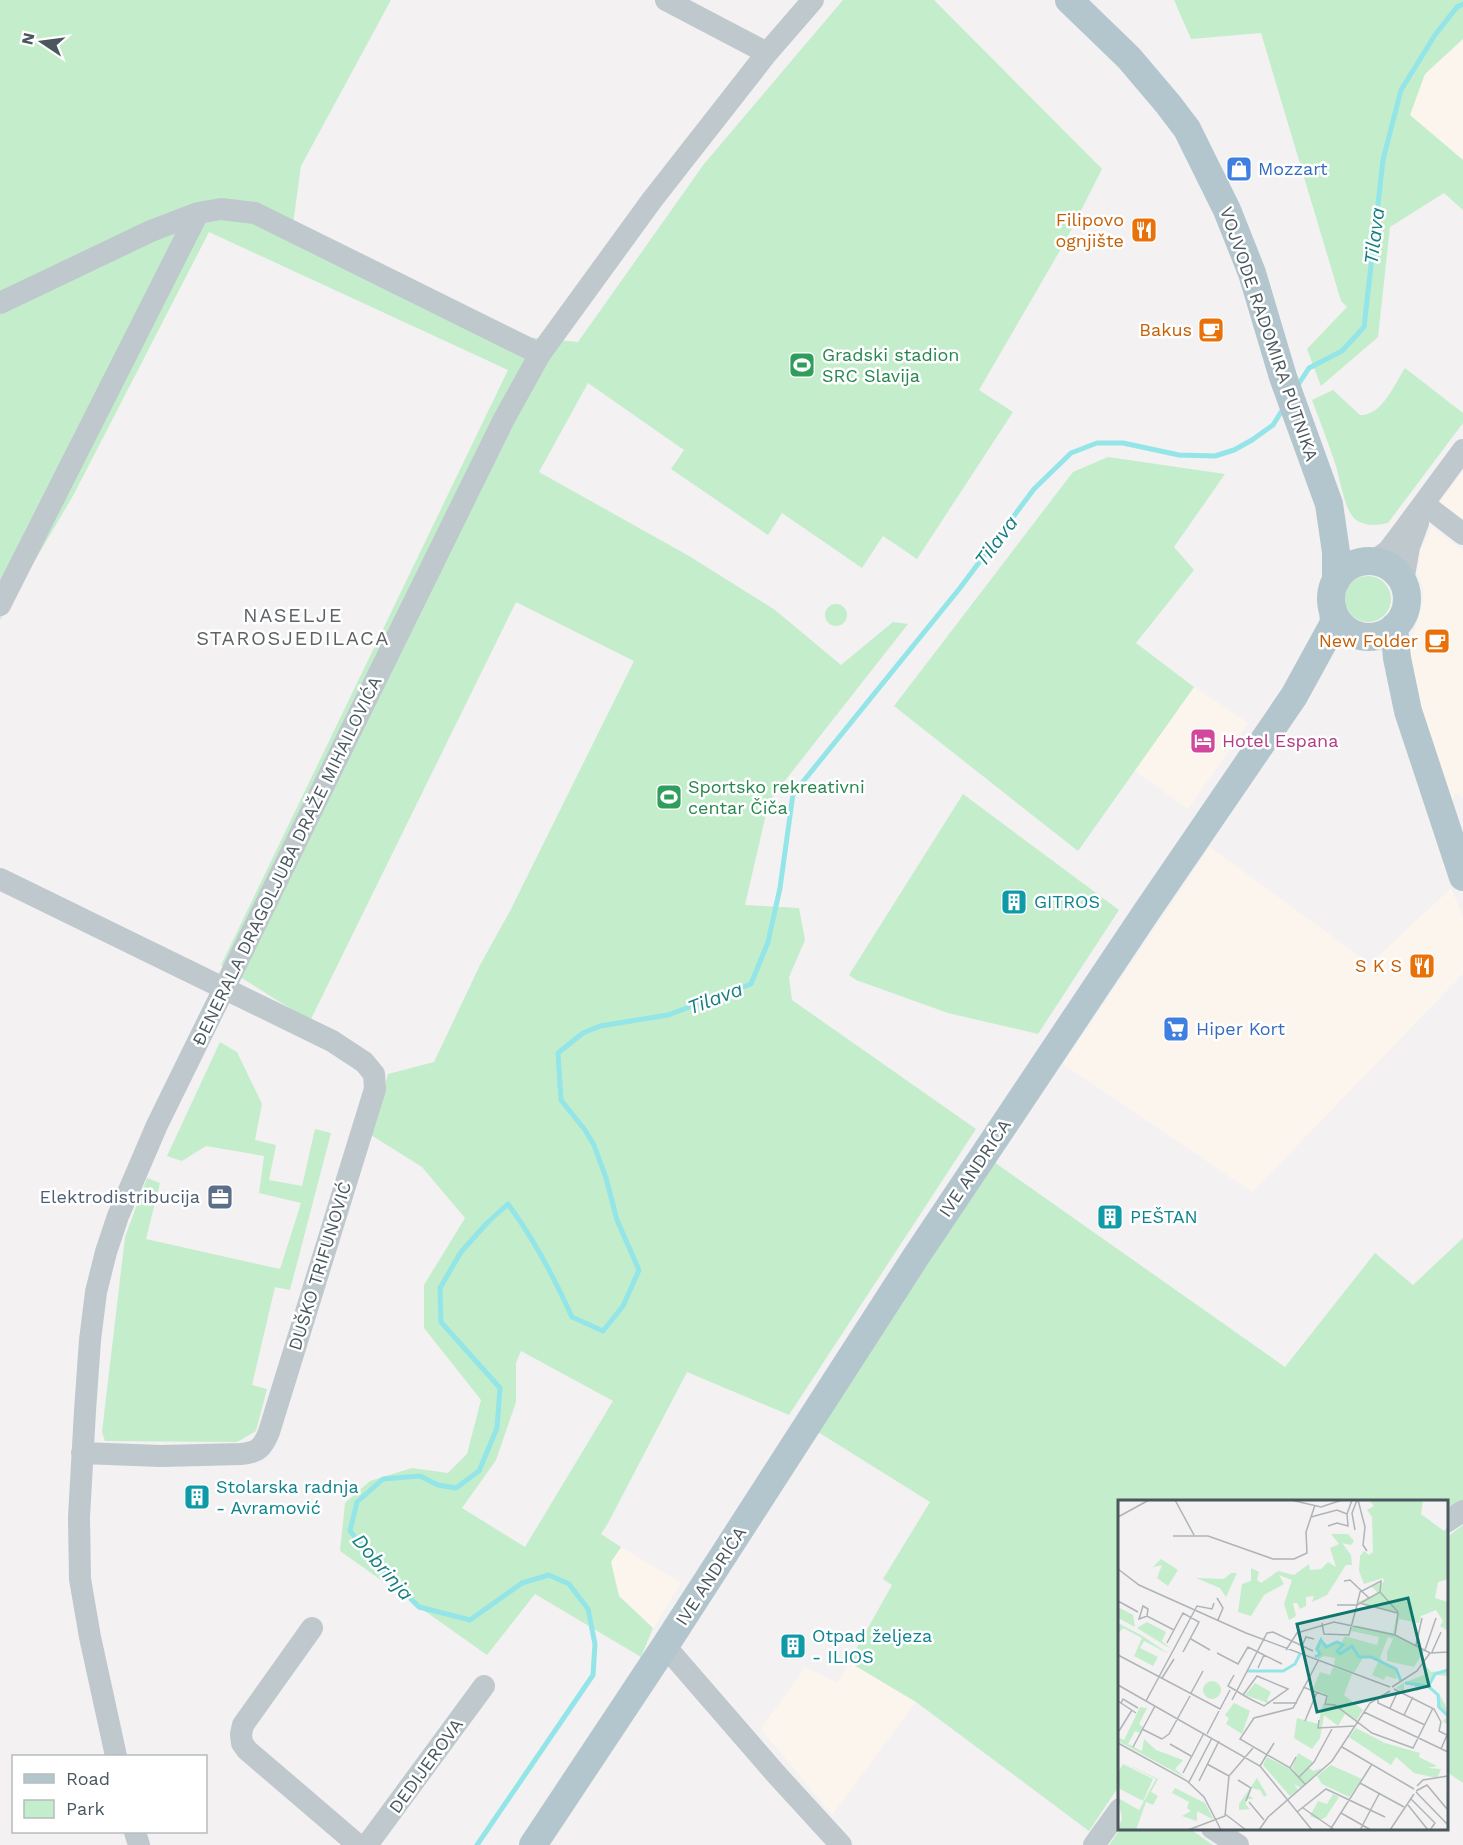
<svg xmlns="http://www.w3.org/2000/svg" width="1463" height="1845" font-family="'Work Sans',sans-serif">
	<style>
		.commercial { fill: #fcf5ed }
		.green { fill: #c4edcc; fill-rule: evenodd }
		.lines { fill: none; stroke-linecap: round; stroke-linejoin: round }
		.stream { stroke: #93e5e8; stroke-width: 5 }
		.minor { stroke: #bec8cd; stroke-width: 22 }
		.major { stroke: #b3c6ce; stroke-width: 28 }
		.labels { text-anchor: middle; stroke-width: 5; stroke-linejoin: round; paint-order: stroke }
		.shop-label { font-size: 18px; fill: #366cbe; stroke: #fff; text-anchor: start }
		.food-label { font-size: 18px; fill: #c56008; stroke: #fff; text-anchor: end }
		.street-label { font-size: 18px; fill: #4a585e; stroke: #fff }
		.leisure-label { font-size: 18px; fill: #27864d; stroke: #fff; text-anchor: start }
		.hotel-label { font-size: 18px; fill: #b23c85; stroke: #fff; text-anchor: start }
		.culture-label { font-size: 18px; fill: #0d838f; stroke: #fff; text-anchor: start }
		.service-label { font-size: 18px; fill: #4e5e75; stroke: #fff; text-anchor: end }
		.water-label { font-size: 20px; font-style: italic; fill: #147e81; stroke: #fff }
		.neighbourhood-label { font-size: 20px; letter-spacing: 1.5px; fill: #5e6366; stroke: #fff }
		.inset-river { fill: none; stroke: #93e5e8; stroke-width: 3 }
		.inset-road { fill: none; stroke: #afb4b7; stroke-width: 1.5 }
		.view { fill: #0f766e; fill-opacity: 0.15; stroke: #0f766e; stroke-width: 3 }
		.inset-edge { fill: none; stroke: #4a585e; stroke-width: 3 }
	</style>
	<rect width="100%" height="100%" fill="#f3f1f2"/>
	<!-- commercial -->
	<path class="commercial" d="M1463 39V160L1410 115 1425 74Z
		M1463 471V522L1439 503Z
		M1432 527 1463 551V797L1456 793 1451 802 1412 681 1410 650 1423 599V589L1418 573 1420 550Z
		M1194 687 1248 723 1188 809 1134 770Z
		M1210 847 1370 964 1451 888 1463 916V974L1252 1192 1063 1064Z
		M621 1547 681 1583 653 1628 619 1596 611 1562Z
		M849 1662 916 1702 832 1815 761 1729 805 1667 838 1683Z"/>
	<!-- green -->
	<path class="green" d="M0 0H391L301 166 293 224 525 337 578 342 704 164 843 0H934L1102 169 1065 242 979 390 1013 412 917 559 883 536 862 568 782 513 768 535 671 469 684 450 588 383 539 472 689 556 775 610 841 665 893 622 908 624 769 801 745 905 799 908 805 940 789 977 792 1000 976 1129 789 1415 687 1372 607 1525 601 1534 621 1547 611 1562 619 1596 653 1628 641 1657 535 1594 487 1655 340 1551 345 1503 370 1481 412 1468 448 1473 467 1454 481 1400 424 1328V1285L465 1218 422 1167 371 1135 388 1074 434 1062 480 965 510 911 634 661 516 602 310 1021 221 965 508 370 209 232 74 494 0 620ZM521 1351 613 1401 525 1547 462 1508 496 1460 516 1402V1363Z
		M1174 0H1463V39L1425 74 1410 115 1463 160V210L1444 193 1390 227 1378 337 1321 386 1307 349 1347 307 1341 301 1261 33 1191 39Z
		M1405 368 1463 413V423L1388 523C1378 525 1366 527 1356 520 1344 511 1340 477 1335 463 1328 442 1320 421 1312 400L1333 390 1360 415C1382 416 1394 385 1405 368Z
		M1108 457 1225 474 1174 547 1194 570 1136 643 1194 687 1078 851 894 706 1073 472Z
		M1345 599a23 23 0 1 1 46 0a23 23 0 1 1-46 0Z
		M825 615a11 11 0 1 1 22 0a11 11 0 1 1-22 0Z
		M963 794 1119 910 1038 1034 948 1013 856 980 849 975Z
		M220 1042 237 1052 262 1104 255 1140 276 1145 269 1180 302 1186 315 1129 331 1133 290 1290 275 1287 252 1385 267 1389 256 1431 237 1442 105 1441 102 1432 125 1237 147 1178 160 1183 146 1239 280 1269 301 1203 259 1193 264 1156 206 1146 182 1161 167 1156Z
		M994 1162 1285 1367 1375 1253 1413 1285 1463 1238V1501L1447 1512 1446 1502H1120L1119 1786 1089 1831 916 1702 849 1662 892 1585 883 1579 930 1502 818 1432Z
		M1463 1525V1783L1447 1772 1446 1538Z
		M1121 1828 1190 1829 1213 1845H1109Z"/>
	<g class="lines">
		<!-- stream -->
		<path class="stream" d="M1296 388 1309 368 1342 351 1364 327 1383 160 1401 90 1435 35 1457 7 1463 4
			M477 1845 593 1675 595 1644 588 1609 569 1584 549 1575 522 1583 470 1620 419 1607 382 1570 350 1531 357 1502 383 1479 420 1476 438 1485 456 1488 479 1471 497 1428 500 1388 441 1322 440 1288 461 1252 487 1223 508 1204C534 1239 554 1277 572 1317L603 1331 623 1306 639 1270 617 1220 606 1178 594 1145 585 1130 561 1100 558 1053 583 1033 600 1026 668 1015 751 984 768 942 780 888 793 794 960 588 1034 489 1071 453 1097 443H1123L1179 455 1215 456 1234 450 1252 440 1273 425 1283 409"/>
		<!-- minor -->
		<path class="minor" d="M666 0 767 53
			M0 303 151 231 198 213
			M1424 504 1463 534
			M1374 561 1388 551 1398 538 1463 450
			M1403 581 1409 547 1418 523
			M0 605 198 213 221 209 255 213 540 354
			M0 879 332 1041 364 1062 374 1074 375 1089 269 1432C263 1447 258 1453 241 1454L161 1456 82 1453
			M1446 1522 1463 1511
			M312 1628 243 1725 241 1734 242 1743 247 1750 358 1845
			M665 1646 776 1774 841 1845
			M116 1756 90 1637 80 1579 79 1517 85 1411 90 1340 96 1292 106 1252 118 1216 157 1125 503 421 540 354 652 200 767 53 813 0
			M1212 1828 1238 1845
			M135 1832 139 1845
			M367 1845 484 1686
			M1094 1845 1120 1809"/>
		<!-- major -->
		<path class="major" d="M1069 0 1129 58 1168 104 1187 129 1227 210 1252 273 1283 377 1329 504 1336 552V581
			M1331 599a38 38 0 1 1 76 0a38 38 0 1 1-76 0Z
			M1394 627 1397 658 1408 711 1463 877
			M533 1845 665 1646 915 1258 1145 914 1294 696 1334 623 1333 610"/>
	</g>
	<!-- icons -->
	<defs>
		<symbol id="shop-square" viewBox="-11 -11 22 22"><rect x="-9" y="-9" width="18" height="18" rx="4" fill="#3f7fe0" stroke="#fff"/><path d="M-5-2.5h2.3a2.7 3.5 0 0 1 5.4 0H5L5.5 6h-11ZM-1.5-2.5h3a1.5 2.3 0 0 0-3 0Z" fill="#fff"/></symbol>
		<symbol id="restaurant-square" viewBox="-11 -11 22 22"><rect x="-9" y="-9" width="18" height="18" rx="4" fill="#e8710a" stroke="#fff"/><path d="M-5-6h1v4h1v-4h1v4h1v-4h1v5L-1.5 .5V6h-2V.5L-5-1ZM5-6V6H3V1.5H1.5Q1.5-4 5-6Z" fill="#fff"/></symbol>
		<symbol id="cafe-square" viewBox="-11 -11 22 22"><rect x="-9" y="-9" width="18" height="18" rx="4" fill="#e8710a" stroke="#fff"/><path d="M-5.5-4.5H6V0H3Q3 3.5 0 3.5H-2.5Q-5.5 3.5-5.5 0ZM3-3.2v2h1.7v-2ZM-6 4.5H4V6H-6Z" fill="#fff"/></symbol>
		<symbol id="stadium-square" viewBox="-11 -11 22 22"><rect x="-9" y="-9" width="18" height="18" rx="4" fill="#2e9e5b" stroke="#fff"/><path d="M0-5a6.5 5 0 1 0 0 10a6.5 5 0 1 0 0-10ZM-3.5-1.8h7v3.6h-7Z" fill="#fff"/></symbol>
		<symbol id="hotel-square" viewBox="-11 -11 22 22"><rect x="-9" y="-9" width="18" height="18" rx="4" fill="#d1479c" stroke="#fff"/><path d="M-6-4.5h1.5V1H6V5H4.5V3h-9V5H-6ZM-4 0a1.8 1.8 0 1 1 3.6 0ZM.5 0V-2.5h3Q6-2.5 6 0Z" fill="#fff"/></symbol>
		<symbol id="building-square" viewBox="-11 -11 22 22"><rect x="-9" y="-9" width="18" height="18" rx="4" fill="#0f9aa8" stroke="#fff"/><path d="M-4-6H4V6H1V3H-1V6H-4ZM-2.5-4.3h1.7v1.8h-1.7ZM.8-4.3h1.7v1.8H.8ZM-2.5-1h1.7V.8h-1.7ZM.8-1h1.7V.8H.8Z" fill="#fff"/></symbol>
		<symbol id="supermarket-square" viewBox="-11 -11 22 22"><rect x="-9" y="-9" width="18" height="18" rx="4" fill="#3f7fe0" stroke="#fff"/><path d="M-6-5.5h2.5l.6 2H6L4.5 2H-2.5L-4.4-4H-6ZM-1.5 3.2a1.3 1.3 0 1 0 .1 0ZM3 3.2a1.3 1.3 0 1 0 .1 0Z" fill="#fff"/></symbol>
		<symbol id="office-square" viewBox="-11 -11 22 22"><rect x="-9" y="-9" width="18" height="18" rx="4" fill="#5c6f8a" stroke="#fff"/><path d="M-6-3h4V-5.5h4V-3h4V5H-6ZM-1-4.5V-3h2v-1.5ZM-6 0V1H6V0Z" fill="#fff"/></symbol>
	</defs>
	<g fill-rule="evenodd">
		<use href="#shop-square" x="1224" y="154" width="30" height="30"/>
		<use href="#restaurant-square" x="1129" y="215" width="30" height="30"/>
		<use href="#cafe-square" x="1196" y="315" width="30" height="30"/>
		<use href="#stadium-square" x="787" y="350" width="30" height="30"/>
		<use href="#cafe-square" x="1422" y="626" width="30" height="30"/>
		<use href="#hotel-square" x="1188" y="726" width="30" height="30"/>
		<use href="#stadium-square" x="654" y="782" width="30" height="30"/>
		<use href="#building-square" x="999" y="887" width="30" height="30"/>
		<use href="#restaurant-square" x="1407" y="951" width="30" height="30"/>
		<use href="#supermarket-square" x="1161" y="1014" width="30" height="30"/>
		<use href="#office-square" x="205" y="1182" width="30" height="30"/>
		<use href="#building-square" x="1095" y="1202" width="30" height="30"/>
		<use href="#building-square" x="182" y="1482" width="30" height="30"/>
		<use href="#building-square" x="778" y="1631" width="30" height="30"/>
	</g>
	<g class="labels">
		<!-- shop labels -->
		<g class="shop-label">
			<text x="1258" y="175">Mozzart</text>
			<text x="1196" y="1035">Hiper Kort</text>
		</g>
		<!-- food labels -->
		<g class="food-label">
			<text x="1124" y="226">Filipovo<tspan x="1124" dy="21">ognjište</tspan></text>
			<text x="1192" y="336">Bakus</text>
			<text x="1418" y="647">New Folder</text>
			<text x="1402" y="972">S K S</text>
		</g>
		<!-- street labels -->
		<g class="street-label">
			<text transform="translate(1269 334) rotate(71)" y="6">VOJVODE RADOMIRA PUTNIKA</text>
			<text transform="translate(287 861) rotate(-64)" y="6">ĐENERALA DRAGOLJUBA DRAŽE MIHAILOVIĆA</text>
			<text transform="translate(975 1168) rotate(-56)" y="6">IVE ANDRIĆA</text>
			<text transform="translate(320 1266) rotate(-73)" y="6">DUŠKO TRIFUNOVIĆ</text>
			<text transform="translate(711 1576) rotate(-57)" y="6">IVE ANDRIĆA</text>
			<text transform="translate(426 1766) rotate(-54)" y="6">DEDIJEROVA</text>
		</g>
		<!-- leisure labels -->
		<g class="leisure-label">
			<text x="822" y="361">Gradski stadion<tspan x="822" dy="21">SRC Slavija</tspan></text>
			<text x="688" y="793">Sportsko rekreativni<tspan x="688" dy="21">centar Čiča</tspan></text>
		</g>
		<!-- hotel labels -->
		<g class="hotel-label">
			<text x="1222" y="747">Hotel Espana</text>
		</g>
		<!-- culture labels -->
		<g class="culture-label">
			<text x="1034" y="908">GITROS</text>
			<text x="1130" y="1223">PEŠTAN</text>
			<text x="216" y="1493">Stolarska radnja<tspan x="216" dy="21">- Avramović</tspan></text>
			<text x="812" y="1642">Otpad željeza<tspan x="812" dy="21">- ILIOS</tspan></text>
		</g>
		<!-- service labels -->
		<g class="service-label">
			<text x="200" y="1203">Elektrodistribucija</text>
		</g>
		<!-- water labels -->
		<g class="water-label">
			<text transform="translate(1374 236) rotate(-83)" y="7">Tilava</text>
			<text transform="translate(996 541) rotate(-53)" y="7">Tilava</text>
			<text transform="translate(715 998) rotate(-21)" y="7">Tilava</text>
			<text transform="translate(383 1567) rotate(49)" y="7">Dobrinja</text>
		</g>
		<!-- neighbourhood labels -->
		<g class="neighbourhood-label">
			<text x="293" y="622">NASELJE<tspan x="293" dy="23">STAROSJEDILACA</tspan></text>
		</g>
	</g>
	<!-- overview -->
	<g transform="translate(1118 1500)">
		<rect width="330" height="330" fill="#f3f1f2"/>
		<path d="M251 0H305L303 14 326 31 330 26V79L320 82 317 98 330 102V131L322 126 325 121 318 110 303 116 301 123 281 119 277 134 306 151 296 167 269 161V152L275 139 270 137 262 158 265 161 246 156 236 173 216 165 217 158 206 156 199 160 201 153 197 150 201 140 212 146 216 142 223 143 227 136 259 145 261 137 233 131 235 125 275 133 279 114 240 102 260 93 253 86 266 82 265 78 246 84 241 71 242 56 246 51 251 55 255 52 254 17 249 10 256 6ZM213 34H230L236 41 233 45 224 43 233 55 234 65H228L209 95 194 102 196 96 188 97V106L182 109 179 103H175L178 116 171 120 166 104 174 80 161 75 166 84 146 95 133 116 120 112 124 84 133 81V68L141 72 139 80 143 83 160 71 176 75 191 64 192 70 203 69 210 62 218 67 212 48 221 44ZM43 59 60 70 50 86 39 78 44 65 35 67ZM113 73H119L108 97 102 88 78 78 106 79ZM0 107 15 115 17 127 0 118ZM29 122 48 132 44 141 53 149 19 128ZM0 123 23 135 51 154 26 141 22 148 40 157 35 166 16 156 24 138 5 128 0 134ZM260 162 277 169 279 179 268 176 266 180 254 175ZM215 167 234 174 226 195 245 210 238 221 208 203 210 195 195 189 202 172 212 175ZM309 167 313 172 330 170V176L318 175 312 186 321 194 330 210V225L325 221 329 217 319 207V195L311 189 303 185 299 192 296 185 286 183V192L278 188 285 183 306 175ZM85 190a9 9 0 1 1 18 0a9 9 0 1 1-18 0ZM137 183 153 192 149 200 153 204 127 195ZM116 203 132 211 124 234 108 224 111 218 107 215ZM205 204 216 206 227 214 220 226 206 215 202 238 194 249 176 238 179 218 200 224ZM22 207 29 208 21 224 25 227 22 233 17 231 10 244 24 251 26 239 38 250 65 260 57 269 68 278 0 241V237L6 240ZM238 228 267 243 302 253 301 257 319 266 310 268 323 269 319 278 296 273 278 257 273 265 231 237ZM180 253 195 262 190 267 195 271 205 268 183 288 176 284 180 290 172 296 145 265 149 257 177 272 174 268ZM5 262 40 279 33 292 40 296 35 305 28 302 18 330H0L4 318 0 298 21 310 38 279ZM5 264 35 279 25 301 0 288V272ZM213 265 244 279 231 297 204 284 199 276ZM139 278 149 295 146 297 142 290 133 288 130 295 136 299H128V305L132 309 121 310V304ZM57 288 87 303 96 320 79 311V321L64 316 73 311 69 308 71 302 54 293ZM215 294 221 297 208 317 202 320 192 316 200 301 209 304Z" fill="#c4edcc"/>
		<path class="inset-river" d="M197 157 202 154 199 149 203 140 208 147 219 142 225 145 219 151 222 154 234 146 241 157H253L278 169 283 181M129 171H165L177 164 182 154M287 183 310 186 320 195 321 207 330 216M311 185 317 174 330 170"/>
		<path class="inset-road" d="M57 0 76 35M173 0 203 7 224 0M240 0 247 27 245 45 249 51M0 17 31 0M193 17 219 10 229 14M210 26 219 23 230 26 229 14 234 0M237 30 234 13 239 0M55 36H90L155 59H176L189 53 188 32 197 5M0 69 21 85 128 133 272 187M226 81 232 80 251 98M262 92 280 112M99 98 105 108 100 120M0 101 20 112M241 103 280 113 277 135M29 116 30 109 25 106 21 119 29 116 56 130M204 123 206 134 231 135 239 105 262 92 263 81 242 92 239 105H219M73 139 92 150M49 143 65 113 81 122 65 152M298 145 304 118M184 146 188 137 196 139M168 150 179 133 216 122 277 135 312 153M307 150 318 118M314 152 323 132M99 153 120 164 130 147 146 155M0 155 102 209 112 190M140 168 146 155 164 164M116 175 110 186 117 190 125 195 134 200 146 206 170 189 139 176 125 195M44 178 56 159M0 185 142 266 194 330M185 187 209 196 207 204 217 205 254 233 295 248 315 208M274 187 299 171 312 153 330 152M276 189 316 209 323 222 321 231 329 235 323 249M73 193 85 171M260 198V203L307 225M114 200 149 133 155 132 195 151M0 201 18 213M28 201 79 106 94 109 96 103M3 203 5 199 20 208M155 203H179M272 208 280 191M246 212 330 252M286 215 295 197M201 220 200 228 237 226M187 221 199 192M24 229 44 239M1 231 14 210M89 234 101 211M44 239 51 234 72 196M0 243 69 281 86 297 103 330M52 244 73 256M15 247 37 206M224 247 296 289M178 257 172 268 122 239 136 218 175 208 200 161M89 264 111 276M142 266 156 243M172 268 187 284M65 273 86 233M181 277 196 262 214 229M120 280 133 288 128 301M81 281 101 241M71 282 94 238M242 283 286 307M299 286 305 280 330 276M298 291 309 285 329 309M298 292 330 325M292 298 317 323 312 330M131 302 146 320M290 305 310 330M185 308 217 330M179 312 208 289 267 317M223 313 253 330M107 314 128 330M70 330 107 316 111 276 135 248M141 330 150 317 214 261 252 203 272 191M212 330 254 264M242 330 261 294M272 330 296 294"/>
		<path class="view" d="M290 98 311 186 199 212 179 124Z"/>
		<rect width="330" height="330" class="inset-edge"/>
	</g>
	<!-- legend -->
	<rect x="12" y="1755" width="195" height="78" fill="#ffffff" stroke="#b7bcbf" stroke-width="1.5"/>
	<rect x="24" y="1774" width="30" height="9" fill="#b3c6ce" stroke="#b7bcbf" stroke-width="1.5"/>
	<text x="66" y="1785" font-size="18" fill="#4a585e">Road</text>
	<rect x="24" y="1800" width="30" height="18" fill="#c4edcc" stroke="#b7bcbf" stroke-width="1.5"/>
	<text x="66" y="1815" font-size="18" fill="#4a585e">Park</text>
	<!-- north arrow -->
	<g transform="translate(42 42) rotate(283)" stroke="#ffffff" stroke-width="4.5" paint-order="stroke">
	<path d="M0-4.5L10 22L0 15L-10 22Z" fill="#4a585e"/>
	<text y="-9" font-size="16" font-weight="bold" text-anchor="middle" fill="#4a585e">N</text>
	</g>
</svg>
